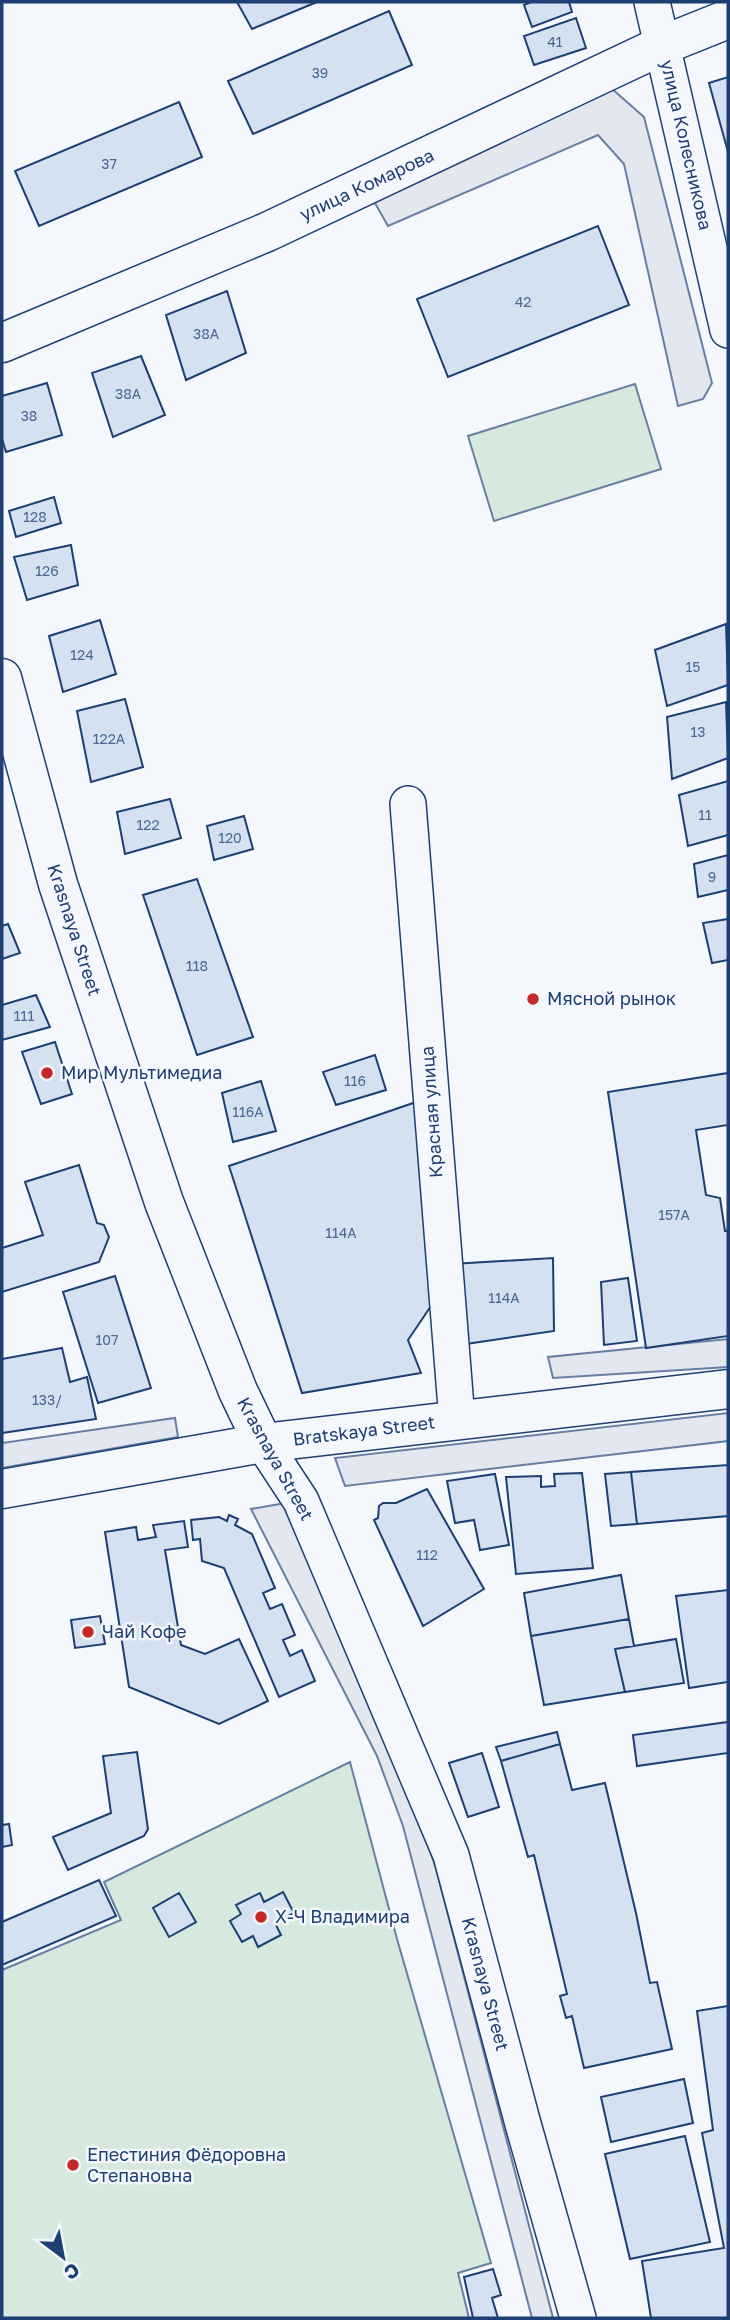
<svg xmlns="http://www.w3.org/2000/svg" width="730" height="2320" font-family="'Golos Text',sans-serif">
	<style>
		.green { fill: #d7e8df; stroke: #687fa3; stroke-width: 2 }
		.parking { fill: #e3e8f0; stroke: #687fa3; stroke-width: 2 }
		.building { fill: #d5e0f0; stroke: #1d3f73; stroke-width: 2 }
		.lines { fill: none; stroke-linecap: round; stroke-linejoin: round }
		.minor-casing { stroke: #1d3f73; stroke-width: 38 }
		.major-casing { stroke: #1d3f73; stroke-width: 41 }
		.minor { stroke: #f4f7fb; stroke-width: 35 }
		.major { stroke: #f4f7fb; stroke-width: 38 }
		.poi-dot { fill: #c62828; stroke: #f4f7fb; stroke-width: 2.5 }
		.labels { text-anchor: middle; stroke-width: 5; stroke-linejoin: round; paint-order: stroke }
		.number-label { font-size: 14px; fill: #4b6792 }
		.street-label { font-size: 18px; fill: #1d3f73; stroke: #f4f7fb }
		.poi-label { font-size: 18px; fill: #1d3f73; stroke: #f4f7fb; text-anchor: start }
	</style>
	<rect width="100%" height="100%" fill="#f4f7fb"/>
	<!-- green -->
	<path class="green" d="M635 384 661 469 494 521 468 436Z
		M350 1762 397 1939 491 2263 458 2273 469 2318H2V1970L121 1920 104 1882Z"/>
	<!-- parking -->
	<path class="parking" d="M611 88 644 117 712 383 703 399 678 406 624 164 598 135 388 226 371 196Z
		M728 1339V1367L553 1378 548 1357Z
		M728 1413V1441L345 1486 335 1458Z
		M175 1418 178 1437 2 1468V1443Z
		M291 1502 407 1780 436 1869 553 2318H532L403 1826 377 1756 251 1509Z"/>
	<!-- building -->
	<path class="building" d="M237 2H317L252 29Z
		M531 2H569L572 12 532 27 524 5Z
		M389 11 412 65 253 134 228 81Z
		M576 18 586 48 534 65 524 36Z
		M728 77V152L709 83Z
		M179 102 202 157 39 226 15 171Z
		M598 226 629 305 448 377 417 299Z
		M227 291 246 353 186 380 166 315Z
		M141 356 165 415 113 437 92 373Z
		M47 383 62 435 6 452 2 439V396Z
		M54 497 61 523 16 537 9 511Z
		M71 545 78 585 27 600 14 557Z
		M100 620 116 674 63 692 49 636Z
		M726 624 728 685 667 706 655 650Z
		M125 699 143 767 91 782 77 711Z
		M726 702 728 758 672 779 667 717Z
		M728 781V835L688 846 679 795Z
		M170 799 181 838 125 854 117 812Z
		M244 816 253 849 214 860 207 826Z
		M728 855V890L698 897 694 864Z
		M197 879 253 1037 197 1055 143 895Z
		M728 919V960L712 963 703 923Z
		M8 924 20 953 2 959V926Z
		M36 995 50 1027 2 1040V1005Z
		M55 1042 72 1094 41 1104 22 1052Z
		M375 1055 386 1090 336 1105 323 1072Z
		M728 1073V1125L696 1130 706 1195 720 1198 725 1231H728V1336L646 1348 608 1092Z
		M261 1081 276 1131 233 1142 222 1093Z
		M425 1099 435 1300 408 1340 421 1373 302 1393 229 1166Z
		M79 1165 97 1223 104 1225 109 1237 99 1262 2 1292V1248L43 1235 25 1182Z
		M553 1258 554 1331 459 1345 452 1264Z
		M115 1276 151 1388 98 1403 63 1292Z
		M628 1278 637 1341 604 1345 601 1282Z
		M62 1348 70 1382 87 1377 96 1419 2 1433V1359Z
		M728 1465V1516L637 1524 631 1472Z
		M631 1472 637 1524 611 1526 605 1474Z
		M582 1473 593 1568 516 1574 506 1477 541 1476V1487L555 1486 554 1474Z
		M495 1474 509 1545 480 1550 474 1520 455 1523 447 1481Z
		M427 1489 484 1589 423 1626 374 1520 378 1518 379 1506 383 1503H396Z
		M229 1515 238 1519 235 1525 252 1534 275 1588 263 1593 270 1609 282 1604 295 1635 283 1640 290 1656 302 1650 315 1681 279 1697 224 1568 202 1561 200 1539 193 1540 191 1520 219 1517 227 1521Z
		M184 1521 188 1547 165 1550 181 1645 205 1654 239 1639 268 1701 219 1724 129 1687 105 1532 136 1527 138 1540 156 1537 153 1525Z
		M621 1575 629 1619 531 1636 524 1593Z
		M728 1590V1682L689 1688 676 1596Z
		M100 1616 105 1644 75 1648 71 1620Z
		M629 1619 634 1646 615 1649 625 1692 544 1705 531 1636Z
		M676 1639 684 1683 625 1692 615 1649Z
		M728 1722V1753L637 1766 633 1735Z
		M557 1732 560 1744 501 1761 496 1747Z
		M560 1744 572 1790 605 1783 636 1913 650 1983 657 1982 672 2049 584 2068 572 2016 566 2018 560 1996 567 1994 534 1855 528 1857 501 1761Z
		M137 1752 148 1829 144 1836 68 1870 53 1837 111 1813 103 1756Z
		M482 1753 499 1807 468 1817 449 1763Z
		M9 1824 12 1845 2 1847V1825Z
		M99 1880 116 1916 2 1965V1922Z
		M283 1892 294 1913 275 1923 281 1935 258 1947 253 1936 242 1942 230 1921 241 1914 236 1905 260 1893 264 1902Z
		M179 1893 196 1922 169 1937 153 1908Z
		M728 2006V2318H651L642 2261 724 2248 702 2133 713 2130 697 2011Z
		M684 2079 693 2123 611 2142 601 2097Z
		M685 2136 710 2242 630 2259 605 2154Z
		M493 2269 501 2295 492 2298 498 2318H473L464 2277Z"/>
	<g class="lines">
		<defs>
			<path id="minor" d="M652 2 728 330
				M408 804 457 1420
				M263 1443 301 1501 451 1855 523 2124 578 2318"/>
			<path id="major" d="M2 343 267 232 663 45 728 19
				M2 678 58 884 164 1202 238 1391 263 1443
				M2 1489 263 1443 728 1389"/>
		</defs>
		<!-- minor casing -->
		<use href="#minor" class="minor-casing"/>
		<!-- major casing -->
		<use href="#major" class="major-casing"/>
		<!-- minor -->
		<use href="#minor" class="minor"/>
		<!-- major -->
		<use href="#major" class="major"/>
	</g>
	<!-- markers -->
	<g class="poi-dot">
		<circle cx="533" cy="999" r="7"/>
		<circle cx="47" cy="1073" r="7"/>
		<circle cx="88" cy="1632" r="7"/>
		<circle cx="261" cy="1917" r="7"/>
		<circle cx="73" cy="2165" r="7"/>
	</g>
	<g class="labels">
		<!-- number labels -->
		<g class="number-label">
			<text x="555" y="47">41</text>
			<text x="320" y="78">39</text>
			<text x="109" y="169">37</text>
			<text x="523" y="307">42</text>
			<text x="206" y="339">38А</text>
			<text x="128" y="399">38А</text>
			<text x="29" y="421">38</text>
			<text x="35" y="522">128</text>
			<text x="47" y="576">126</text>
			<text x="82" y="660">124</text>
			<text x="693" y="672">15</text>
			<text x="698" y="737">13</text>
			<text x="109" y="744">122А</text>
			<text x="705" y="820">11</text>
			<text x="148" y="830">122</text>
			<text x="230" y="843">120</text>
			<text x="712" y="882">9</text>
			<text x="197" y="971">118</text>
			<text x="24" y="1021">111</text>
			<text x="355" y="1086">116</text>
			<text x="248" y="1117">116А</text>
			<text x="674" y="1220">157А</text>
			<text x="341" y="1238">114А</text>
			<text x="504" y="1303">114А</text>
			<text x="107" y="1345">107</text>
			<text x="47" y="1405">133/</text>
			<text x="427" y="1560">112</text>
		</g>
		<!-- street labels -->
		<g class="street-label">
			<text transform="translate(686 145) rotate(77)" y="6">улица Колесникова</text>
			<text transform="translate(367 185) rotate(-25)" y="6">улица Комарова</text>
			<text transform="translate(74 930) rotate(72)" y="6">Krasnaya Street</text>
			<text transform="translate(432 1112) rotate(-94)" y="6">Красная улица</text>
			<text transform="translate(364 1431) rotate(-7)" y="6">Bratskaya Street</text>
			<text transform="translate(275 1459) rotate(61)" y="6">Krasnaya Street</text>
			<text transform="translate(485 1984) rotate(75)" y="6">Krasnaya Street</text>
		</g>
		<!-- poi labels -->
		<g class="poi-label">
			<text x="547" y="1005">Мясной рынок</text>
			<text x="61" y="1079">Мир Мультимедиа</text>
			<text x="102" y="1638">Чай Кофе</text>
			<text x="275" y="1923">Х-Ч Владимира</text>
			<text x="87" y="2161">Епестиния Фёдоровна<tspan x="87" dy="21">Степановна</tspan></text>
		</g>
	</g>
	<!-- border -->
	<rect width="730" height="2320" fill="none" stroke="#1d3f73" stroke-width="7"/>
	<!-- north arrow -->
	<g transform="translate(63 2257) rotate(148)" stroke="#f4f7fb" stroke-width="5" paint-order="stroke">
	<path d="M0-5L12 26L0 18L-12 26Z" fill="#1d3f73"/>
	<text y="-10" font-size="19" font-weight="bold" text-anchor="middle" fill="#1d3f73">С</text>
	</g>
</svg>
